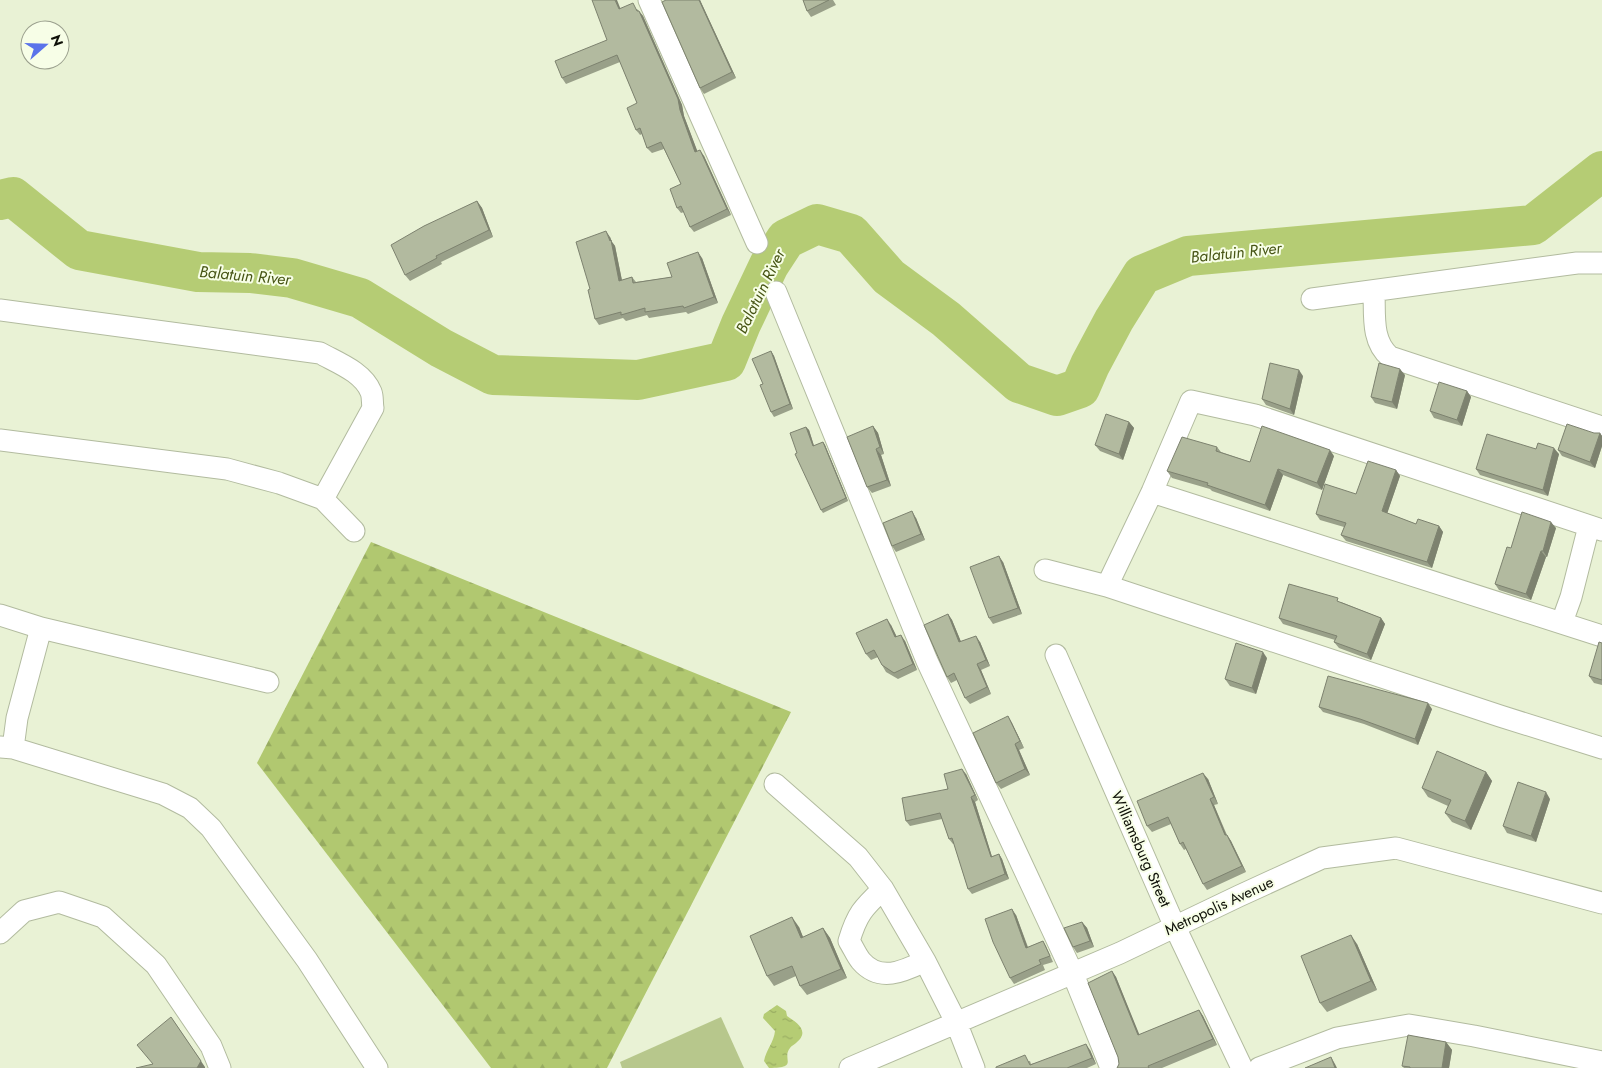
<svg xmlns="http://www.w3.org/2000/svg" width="1602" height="1068" font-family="Jost,sans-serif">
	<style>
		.green { fill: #b7c78c }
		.forest { fill: url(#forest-firs) }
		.water { fill: url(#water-ripples) }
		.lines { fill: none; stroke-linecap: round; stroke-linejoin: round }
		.river { stroke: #b5cc74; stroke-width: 40 }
		.minor-casing { stroke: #b2bb9f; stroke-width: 23 }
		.minor { stroke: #fff; stroke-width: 21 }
		.wall { fill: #99a089 }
		.shaded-wall { fill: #7d826f }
		.building { fill: #b2ba9f; stroke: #7d826f }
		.labels { text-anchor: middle; stroke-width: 4; stroke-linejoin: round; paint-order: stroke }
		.street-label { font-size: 15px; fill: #0e1007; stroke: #f7fee7 }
		.water-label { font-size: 16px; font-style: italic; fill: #475515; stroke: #f7fee7 }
	</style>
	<defs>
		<pattern id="forest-firs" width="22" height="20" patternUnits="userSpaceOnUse" patternTransform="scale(1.25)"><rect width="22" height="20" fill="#b1c870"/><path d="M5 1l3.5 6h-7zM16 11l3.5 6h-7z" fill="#97ab60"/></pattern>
		<pattern id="water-ripples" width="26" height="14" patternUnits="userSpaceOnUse" patternTransform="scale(1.25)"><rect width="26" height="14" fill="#b5cc74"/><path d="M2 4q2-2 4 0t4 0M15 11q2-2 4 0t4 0" fill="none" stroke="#9aae63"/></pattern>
	</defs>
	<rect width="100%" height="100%" fill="#e9f2d5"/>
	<!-- green -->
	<path class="green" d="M721 1017 744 1068H622L620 1062Z"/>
	<!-- forest -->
	<path class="forest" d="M371 542 791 712 607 1068H491L257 763Z"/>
	<!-- water -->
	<path class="water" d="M777 1005 786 1011 787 1016C796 1022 811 1031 796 1043 795 1044 791 1046 790 1048 781 1059 800 1068 769 1068L764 1061C766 1050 774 1042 775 1031L763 1018 764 1014Z"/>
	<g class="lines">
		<!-- river -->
		<path class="river" d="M0 200 13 197 79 250 198 272 250 273 292 278 360 298 441 348 493 375 638 380 726 361 741 324 769 265 786 239 817 224 851 234 889 277 946 319 1019 383 1057 396 1080 388 1090 365 1114 320 1142 275 1188 256 1533 225 1602 171"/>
		<defs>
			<path id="minor" d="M649 0 757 243
				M1374 291C1375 315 1371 341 1390 357L1602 427
				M776 292 927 661 1073 974 1111 1068
				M1312 299 1577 263H1602
				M0 310 320 353C338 363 363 372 371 392 373 397 372 403 373 408L323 499
				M0 440 227 469 279 483 323 499 354 531
				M1152 492 1602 636
				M1045 570 1107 586 1500 716 1602 748
				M1107 586 1152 492 1191 401 1255 415 1602 530
				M0 615 41 628 268 682
				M1562 622 1571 597 1589 526
				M1056 655 1175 927 1242 1068
				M0 747 13 748 163 794 190 808 211 828 307 960 377 1068
				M13 748 17 718 41 628
				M775 784 858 857 883 889 925 961 956 1022 974 1068
				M883 889C863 908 857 914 849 941 853 947 856 955 861 961 880 983 904 971 925 961
				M0 933 24 911 59 902 103 917 156 965 211 1046 220 1068
				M850 1068 1120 953 1239 896 1322 858 1396 848 1602 903
				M1259 1068 1337 1038 1409 1025 1474 1036 1602 1062"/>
		</defs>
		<!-- minor casing -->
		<use href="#minor" class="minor-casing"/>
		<!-- minor -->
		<use href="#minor" class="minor"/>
	</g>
	<!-- wall -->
	<path class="wall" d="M666 0H700L736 78 704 94 700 88Z
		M803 0H833L836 5 811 17 807 11Z
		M620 9H637L643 16 682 105 684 116 697 151 704 156 731 215 694 232 690 227 684 212 681 213 677 208 681 184 664 149 652 153 647 148 642 134 640 135 636 130 637 103 620 62 566 84 562 78 607 40Z
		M477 201 482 208 493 237 441 262 442 264 410 281 405 275Z
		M610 237 612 242 615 246 622 280 632 277 636 282 672 277 702 258 718 303 688 314 686 312 649 318 647 315 626 321 623 318 599 325 595 319 590 289Z
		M771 351 774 356 793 409 774 417 771 412 763 384Z
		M1405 375 1397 409 1375 403 1371 397Z
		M1303 376 1294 415 1266 405 1262 399Z
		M1467 391 1471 397 1462 426 1434 418 1430 411Z
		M1129 422 1134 428 1123 460 1100 451 1095 445Z
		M873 426 878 433 884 454 881 455 891 486 872 493 867 487Z
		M806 427 809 430 814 446 823 442 825 445 848 501 823 513 821 510 797 453Z
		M1594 433H1600L1602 436V446L1595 468 1562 456 1558 450Z
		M1217 447 1221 452 1250 462 1334 456 1322 490 1283 475 1270 511 1212 491 1210 489 1172 478 1167 471Z
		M1536 449 1559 454 1548 496 1480 475 1476 469Z
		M1396 470 1400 476 1387 513 1416 524 1439 526 1443 532 1432 568 1346 541 1341 535 1344 527 1320 520 1316 514 1356 494Z
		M916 518 925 540 896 552 892 546Z
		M1556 528 1547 557H1546L1531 600 1499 590 1495 584 1511 548Z
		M1003 562 1022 614 993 624 989 618Z
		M1341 602 1381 618 1385 624 1371 660 1339 648 1334 642 1335 640 1283 624 1279 618Z
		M948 614 952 620 961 642H980L990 666 981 670 991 694 970 704 965 698 957 680 951 683 947 677Z
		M891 625 897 637 905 641 917 670 898 679 886 672 882 665 878 657 871 660 866 654Z
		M1602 643V685L1594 683 1589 676Z
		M1267 658 1256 694 1230 686 1225 679Z
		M1319 707 1432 709 1418 745 1364 724 1323 712Z
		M1008 716 1012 723 1024 748 1019 750 1030 775 1001 789 996 783Z
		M1486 772 1492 781 1471 830 1452 822 1445 813 1448 806 1428 797 1422 788Z
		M966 774 978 800 975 802 992 857 999 854 1002 859 1009 879 972 894 968 889 954 844H953L949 839 942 819 910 826 906 821Z
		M1208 779 1218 804 1214 805 1227 835 1231 841 1246 872 1207 890 1203 884 1186 849 1184 850 1180 844 1171 824 1152 832 1147 826Z
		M1550 799 1536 842 1507 833 1503 826Z
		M1016 915 1028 947 1043 941 1046 946 1053 962 1043 965 1045 970 1014 984 1010 978Z
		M1082 922 1087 928 1094 947 1077 953 1073 947Z
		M799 927 803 937 823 928 830 938 847 978 807 995 800 986 796 976 774 986 767 976Z
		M1357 944 1377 990 1327 1012 1320 1003Z
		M1112 971 1116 977 1139 1035 1199 1010 1203 1016 1217 1045 1162 1068H1117L1119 1064Z
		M1446 1042 1452 1050 1449 1068H1404L1402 1066Z
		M1090 1050 1096 1064 1087 1068H996L1030 1061 1031 1064Z"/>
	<!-- shaded-wall -->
	<path class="shaded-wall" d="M615 0H617L623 15 619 9Z
		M699 0H700L736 78 732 72Z
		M639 11 643 16 682 105 684 116 700 158 695 152Z
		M700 150 704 156 731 215 727 209Z
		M477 201 482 208 493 237 489 230Z
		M606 231 610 237 612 242 615 246 623 286 619 281 610 241Z
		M698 252 702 258 718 303 714 297Z
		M771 351 774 356 793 409 790 404Z
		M1400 369 1405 375 1397 409 1392 402Z
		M1299 370 1303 376 1294 415 1290 409Z
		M1467 391 1471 397 1462 426 1457 420Z
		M1129 422 1134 428 1123 460 1119 454Z
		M873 426 878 433 884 454 880 447Z
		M806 427 809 430 815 449 813 446Z
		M1600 433 1602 436V446L1595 468 1590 462Z
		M823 442 825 445 848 501 846 498Z
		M1554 448 1559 454 1548 496 1543 490Z
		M876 449 881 455 891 486 887 480Z
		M1330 450 1334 456 1322 490 1317 483Z
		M1278 469 1283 475 1270 511 1265 505Z
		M1396 470 1400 476 1386 517 1382 511Z
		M912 511 916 518 925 540 921 534Z
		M1551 522 1556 528 1547 557 1543 551Z
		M1439 526 1443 532 1432 568 1427 562Z
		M1541 551 1546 557 1531 600 1526 594Z
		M999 556 1003 562 1022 614 1018 608Z
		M948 614 952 620 964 649 959 642Z
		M1381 618 1385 624 1371 660 1367 654Z
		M887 619 891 625 900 644 895 637Z
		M901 635 905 641 917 670 913 664Z
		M976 636 980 642 990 666 986 660Z
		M1263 652 1267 658 1256 694 1252 688Z
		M977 664 981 670 991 694 987 687Z
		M1428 703 1432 709 1418 745 1415 739Z
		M1008 716 1012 723 1024 748 1020 741Z
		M1015 744 1019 750 1030 775 1025 769Z
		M962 769 966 774 978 800 975 795Z
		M1486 772 1492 781 1471 830 1465 821Z
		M1203 773 1208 779 1218 804 1214 797Z
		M1546 792 1550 799 1536 842 1531 836Z
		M971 797 975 802 994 863 991 857Z
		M1210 799 1214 805 1229 842 1225 835Z
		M1227 835 1231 841 1246 872 1242 866Z
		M999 854 1002 859 1009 879 1005 874Z
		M1012 909 1016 915 1030 954 1026 948Z
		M792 917 799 927 807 947 801 938Z
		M1082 922 1087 928 1094 947 1090 941Z
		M823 928 830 938 847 978 841 969Z
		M1351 935 1357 944 1377 990 1371 981Z
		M1112 971 1116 977 1142 1041 1138 1035Z
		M1199 1010 1203 1016 1217 1045 1213 1039Z
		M171 1017 205 1067V1068H197Z
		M1446 1042 1452 1050 1449 1068H1442Z
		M1086 1044 1090 1050 1096 1064 1092 1058Z
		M1331 1057 1335 1064 1337 1068H1335Z"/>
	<!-- building -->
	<path class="building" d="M592 0H615L619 9 633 3 637 11H639L678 99 680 110 695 152 700 150 727 209 690 227 681 206 677 208 670 189 681 184 661 142 647 148 640 128 636 130 627 108 637 103 617 55 562 78 555 61 607 40Z
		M666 0H699L732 72 700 88 662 2Z
		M803 0H829L807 11Z
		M477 201 489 230 436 256 437 258 405 275 391 245 424 226Z
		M606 231 610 241 611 240 619 281 632 277 633 283 672 277 667 263 698 252 714 297 684 308 683 306 645 312V308L621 315V312L595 319 588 290 590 289 576 242Z
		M771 351 790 404 771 412 760 385 763 384 752 359Z
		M1270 363 1299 370 1290 409 1262 399Z
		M1379 363 1400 369 1392 402 1371 397Z
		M1439 382 1467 391 1457 420 1430 411Z
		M1106 414 1129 422 1119 454 1095 445Z
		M1567 424 1594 433H1600L1590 462 1558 450Z
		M873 426 880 447 876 449 887 480 867 487 847 437Z
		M1262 426 1330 450 1317 483 1278 469 1265 505 1207 485 1208 483 1167 471 1182 437 1217 447 1216 451 1250 462Z
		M806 427 813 446 823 442 846 498 821 510 795 454 797 453 790 433Z
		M1487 434 1536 449 1538 443 1554 448 1543 490 1476 469Z
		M1368 461 1396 470 1382 511 1416 524 1418 519 1439 526 1427 562 1341 535 1346 523 1316 514 1325 484 1356 494Z
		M912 511 921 534 892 546 883 523Z
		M1522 512 1551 522 1543 551H1541L1526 594 1495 584 1507 547 1511 548Z
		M999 556 1018 608 989 618 970 567Z
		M1289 584 1338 598 1337 601 1381 618 1367 654 1334 642 1337 636 1279 618Z
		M948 614 959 642 976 636 986 660 977 664 987 687 965 698 954 673 947 677 924 625Z
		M887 619 895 637 901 635 913 664 894 673 882 665 874 650 866 654 856 633Z
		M1599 642 1602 643V680L1589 676Z
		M1236 643 1263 652 1252 688 1225 679Z
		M1328 676 1428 703 1415 739 1360 719 1319 707Z
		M1008 716 1020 741 1015 744 1025 769 996 783 973 733Z
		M1437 751 1486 772 1465 821 1445 813 1451 800 1422 788Z
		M962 769 975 795 971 797 991 857 999 854 1005 874 968 889 952 838 949 839 940 813 906 821 902 798 948 789 944 774Z
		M1203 773 1214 797 1210 799 1225 835H1227L1242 866 1203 884 1183 842 1180 844 1168 817 1147 826 1137 801Z
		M1518 782 1546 792 1531 836 1503 826Z
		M1012 909 1026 948 1043 941 1050 956 1039 960 1041 964 1010 978 993 942 985 919Z
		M792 917 801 938 823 928 841 969 800 986 792 966 767 976 750 936Z
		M1082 922 1090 941 1073 947 1064 928Z
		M1351 935 1371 981 1320 1003 1301 956Z
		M1112 971 1138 1035 1199 1010 1213 1039 1148 1066 1149 1068H1117L1119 1064 1118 1057 1088 983Z
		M171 1017 201 1061 197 1068H136L153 1064 137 1045Z
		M1408 1035 1446 1042 1442 1068H1410V1067L1402 1066Z
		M1086 1044 1092 1058 1067 1068H996V1067L1025 1055 1030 1065Z
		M1331 1057 1335 1068H1305Z"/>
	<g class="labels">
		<!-- street labels -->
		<g class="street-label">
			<text transform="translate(1141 849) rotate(66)" y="5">Williamsburg Street</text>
			<text transform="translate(1219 906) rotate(-25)" y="5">Metropolis Avenue</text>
		</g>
		<!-- water labels -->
		<g class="water-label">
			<text transform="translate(1236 252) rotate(-6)" y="6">Balatuin River</text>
			<text transform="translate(245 275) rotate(5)" y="6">Balatuin River</text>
			<text transform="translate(760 291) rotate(-64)" y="6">Balatuin River</text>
		</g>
	</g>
	<!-- north arrow -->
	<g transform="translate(45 45) rotate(70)"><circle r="24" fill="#f7fee7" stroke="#9a9f8d"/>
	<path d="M0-4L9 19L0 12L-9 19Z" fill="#5a73ea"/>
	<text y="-8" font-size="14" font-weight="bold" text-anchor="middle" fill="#0e1007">N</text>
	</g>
</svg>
